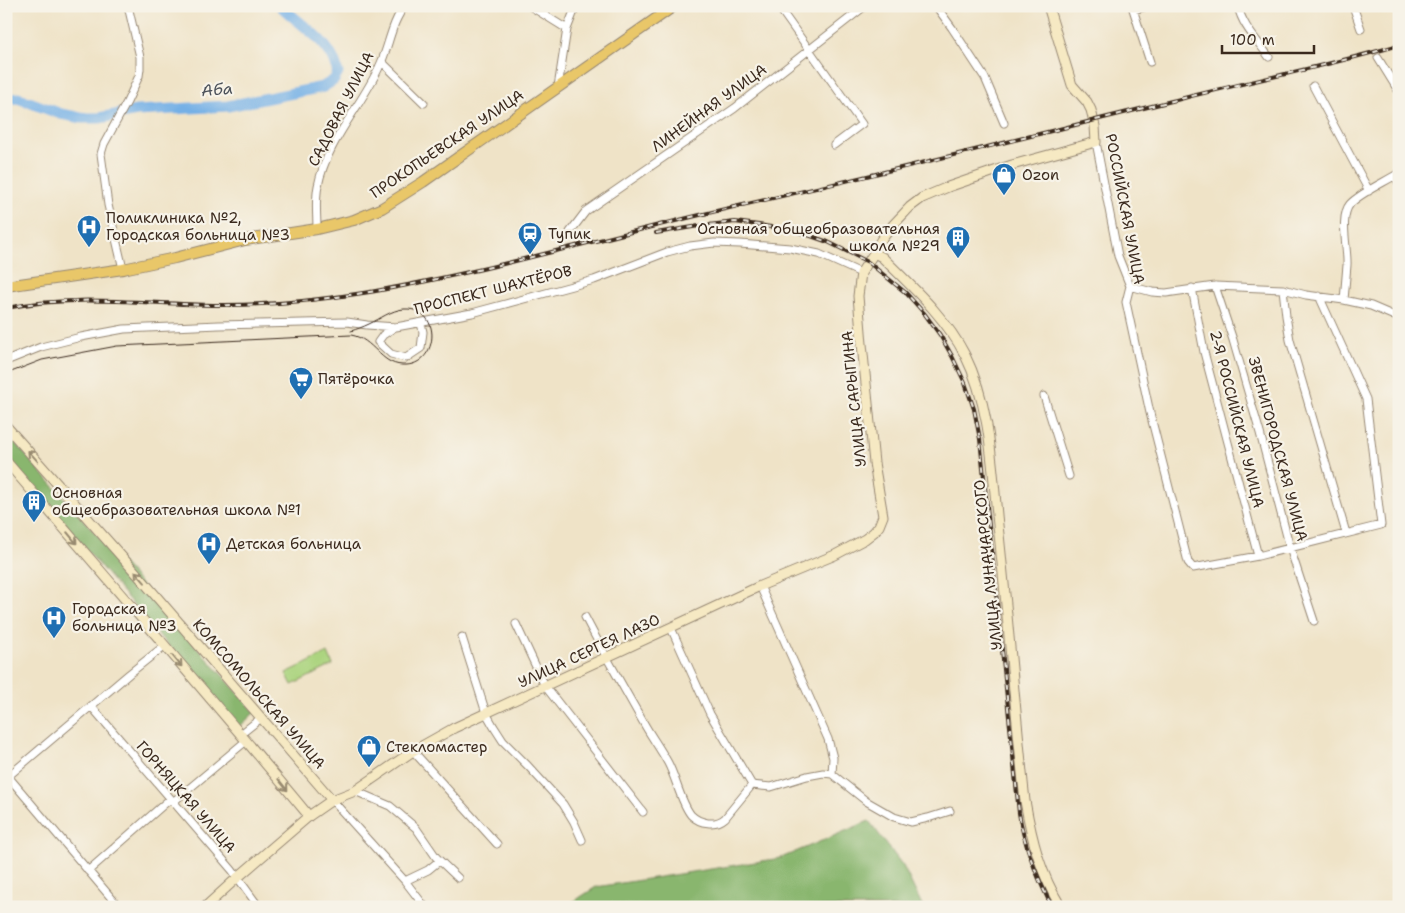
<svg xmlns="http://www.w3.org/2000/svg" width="1405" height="913" font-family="'Shantell Sans',sans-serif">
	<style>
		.green { fill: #acd47f; stroke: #747f4e }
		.forest { fill: #89b66e; stroke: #627046 }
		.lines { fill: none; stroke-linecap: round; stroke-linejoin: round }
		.river { stroke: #75b0e6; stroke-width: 11 }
		.street-casing { stroke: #958672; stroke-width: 9 }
		.secondary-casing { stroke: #958672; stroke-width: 11 }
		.primary-casing { stroke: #958672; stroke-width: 12 }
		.street { stroke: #fff; stroke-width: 7 }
		.secondary { stroke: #f6e9c3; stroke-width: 9 }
		.primary { stroke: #e9c769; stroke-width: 10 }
		.tram { stroke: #3b2a1e; stroke-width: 1 }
		.rail-casing { stroke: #3b2a1e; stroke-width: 4 }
		.rail { stroke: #f7f3e8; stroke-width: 2; stroke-dasharray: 5.5; stroke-linecap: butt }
		.oneway { stroke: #988a70 }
		.labels { text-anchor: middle; stroke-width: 4.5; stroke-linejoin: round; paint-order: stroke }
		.street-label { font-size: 15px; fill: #3b2a1e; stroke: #f7f3e8 }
		.poi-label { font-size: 15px; fill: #3b2a1e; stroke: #f7f3e8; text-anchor: start }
		.water-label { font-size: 16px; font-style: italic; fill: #4c525a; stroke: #f7f3e8 }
	</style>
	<rect width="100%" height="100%" fill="#f7f3e8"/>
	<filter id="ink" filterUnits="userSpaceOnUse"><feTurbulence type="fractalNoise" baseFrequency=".02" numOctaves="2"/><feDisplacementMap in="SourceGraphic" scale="10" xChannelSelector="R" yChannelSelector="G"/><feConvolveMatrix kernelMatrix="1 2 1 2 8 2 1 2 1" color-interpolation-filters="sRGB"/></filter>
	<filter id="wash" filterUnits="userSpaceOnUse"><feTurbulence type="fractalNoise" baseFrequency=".0096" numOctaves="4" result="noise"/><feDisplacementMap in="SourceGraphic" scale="20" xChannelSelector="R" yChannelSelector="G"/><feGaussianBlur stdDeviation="1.12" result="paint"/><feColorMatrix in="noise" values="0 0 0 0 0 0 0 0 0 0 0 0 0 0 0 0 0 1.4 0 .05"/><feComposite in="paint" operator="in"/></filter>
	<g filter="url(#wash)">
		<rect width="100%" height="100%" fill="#efe3c7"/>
		<!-- green -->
		<path class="green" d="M328 653 333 665 292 685 286 673Z"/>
		<!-- forest -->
		<path class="forest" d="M6 433 255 712 238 728 6 455Z
			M869 821 903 866 923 907H565L596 887 781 858Z"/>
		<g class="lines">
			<!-- river -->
			<path class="river" d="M6 99 18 98 61 114 82 118H99L137 111 228 106 323 87 334 80 338 73C331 40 303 28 281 6"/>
		</g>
	</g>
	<g filter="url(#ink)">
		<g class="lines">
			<defs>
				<path id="street" d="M530 6 567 29
					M778 6 862 124 834 145
					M936 6 952 28 985 78 1004 123
					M1132 6 1150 62
					M1238 6C1242 26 1258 41 1269 57
					M1353 6 1361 29
					M1134 10 1147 6
					M1378 58 1399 92
					M382 62 424 103
					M1313 86 1369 191
					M558 87 567 29 576 6
					M1096 142 1118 256 1130 286 1126 302 1150 413 1188 562 1193 568 1258 556 1381 525 1366 399 1319 296
					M1395 176 1399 183
					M317 229C317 215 315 200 318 186 327 140 363 105 381 63 389 45 392 21 405 6
					M570 232 586 211 735 108 865 6
					M123 269 108 205 101 154 104 144 127 102 139 76 140 69V57L128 6
					M1130 286 1152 292 1166 293 1215 286 1283 289 1306 295 1344 300 1371 306 1399 318
					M1215 286 1233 340 1260 433 1290 548 1314 621
					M1192 288 1204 352 1258 556
					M1283 289 1286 316 1290 340 1346 533
					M1344 300C1345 288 1346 277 1347 265 1348 249 1339 217 1350 204 1360 193 1385 182 1399 173
					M395 327 383 335 378 342 391 354 406 358 421 348 423 332 421 323
					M6 361 41 347 81 337 124 329 219 325 347 322 367 325 396 327 472 313 594 280 667 252 690 246 714 243 740 244 790 248 819 254 861 273
					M1044 396 1069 476
					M760 586 828 739 833 758 832 774
					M585 617C604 654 625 690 646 727 653 739 661 750 668 763 676 778 681 803 691 815 700 824 716 826 725 818L752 785 771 787 807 776 823 773 832 774 866 801 894 817 911 822 928 818 950 811
					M516 624 545 686 643 812
					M671 628 710 714 752 785
					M462 637 486 713 494 727 503 741 528 766 563 804 574 822 582 840
					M91 706 232 870 259 907
					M241 734 261 718
					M413 751 497 844
					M6 774 119 907
					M6 778 129 674 164 646
					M355 791 390 806 416 828 436 857 458 878
					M332 800 405 881 425 907
					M173 802 246 741
					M88 871 170 799
					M405 881 428 870 439 861
					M6 906V907"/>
				<path id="secondary" d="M874 253 882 257C912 287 945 316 965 355 991 407 992 468 998 525 1008 617 1015 710 1025 801 1032 840 1040 873 1061 907
					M6 426 137 574 332 800
					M6 461C107 579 210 696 309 816
					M205 907 237 878 309 816 332 800 355 791 413 751 454 728 760 586 835 555 865 539 874 532 879 526 883 516 874 463 862 344 858 296 861 273 874 253 881 240 893 225 910 207 922 198 948 187 1012 165 1096 142 1095 126 1091 110 1087 102 1072 85 1048 6"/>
				<path id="primary" d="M6 286 123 269 175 258 245 240 317 229 354 220 382 208 423 182 674 6"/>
			</defs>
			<!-- street casing -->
			<use href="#street" class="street-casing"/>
			<!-- secondary casing -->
			<use href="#secondary" class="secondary-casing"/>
			<!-- primary casing -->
			<use href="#primary" class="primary-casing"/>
			<!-- street -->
			<use href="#street" class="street"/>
			<!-- secondary -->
			<use href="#secondary" class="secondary"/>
			<!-- primary -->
			<use href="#primary" class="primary"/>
			<!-- tram -->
			<path class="tram" d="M6 374 42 360 117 346 351 335C374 339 380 364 402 365 439 368 444 307 404 309 391 310 380 319 369 324 363 327 357 329 351 331"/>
			<defs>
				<path id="rail" d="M656 233 699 226 735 222 759 225 795 231 811 236 828 242 868 262 906 293 924 313 940 335 952 356 965 383 974 409 980 439 1019 813C1024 846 1037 877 1052 907
					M6 308C74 294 145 304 213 305 263 306 313 301 363 293 403 287 442 278 482 269 563 250 644 228 725 209 878 175 1031 136 1184 98 1255 80 1328 66 1399 45"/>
			</defs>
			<!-- rail casing -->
			<use href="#rail" class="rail-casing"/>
			<!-- rail -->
			<use href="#rail" class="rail"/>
		</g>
		<!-- one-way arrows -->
		<defs><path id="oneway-shaft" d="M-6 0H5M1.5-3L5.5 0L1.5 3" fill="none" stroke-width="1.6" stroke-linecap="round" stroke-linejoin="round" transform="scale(1.25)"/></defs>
		<g class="oneway">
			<use href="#oneway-shaft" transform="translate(33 456) rotate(-132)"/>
			<use href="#oneway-shaft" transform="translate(72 538) rotate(50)"/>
			<use href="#oneway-shaft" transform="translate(140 577) rotate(-131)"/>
			<use href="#oneway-shaft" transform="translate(177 661) rotate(50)"/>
			<use href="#oneway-shaft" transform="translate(283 785) rotate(51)"/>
		</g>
	</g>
	<!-- icons -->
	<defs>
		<symbol id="shop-pin" viewBox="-11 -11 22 30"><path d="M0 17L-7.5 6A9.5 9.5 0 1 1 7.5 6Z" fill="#1f6fb2" stroke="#f7f3e8"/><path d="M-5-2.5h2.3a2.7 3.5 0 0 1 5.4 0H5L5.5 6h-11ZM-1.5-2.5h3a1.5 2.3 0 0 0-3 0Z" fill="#fff"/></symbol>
		<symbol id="hospital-pin" viewBox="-11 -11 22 30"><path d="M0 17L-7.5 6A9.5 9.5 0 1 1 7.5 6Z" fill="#1f6fb2" stroke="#f7f3e8"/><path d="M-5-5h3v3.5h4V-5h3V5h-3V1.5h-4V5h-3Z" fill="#fff"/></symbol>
		<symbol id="station-pin" viewBox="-11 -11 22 30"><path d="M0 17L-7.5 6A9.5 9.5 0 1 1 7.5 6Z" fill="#1f6fb2" stroke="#f7f3e8"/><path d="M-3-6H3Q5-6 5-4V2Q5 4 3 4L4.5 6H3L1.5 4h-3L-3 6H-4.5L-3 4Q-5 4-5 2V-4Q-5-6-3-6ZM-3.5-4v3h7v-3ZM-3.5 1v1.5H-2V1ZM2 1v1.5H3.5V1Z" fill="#fff"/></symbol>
		<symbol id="building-pin" viewBox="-11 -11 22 30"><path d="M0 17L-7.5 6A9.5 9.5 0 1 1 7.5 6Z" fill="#1f6fb2" stroke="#f7f3e8"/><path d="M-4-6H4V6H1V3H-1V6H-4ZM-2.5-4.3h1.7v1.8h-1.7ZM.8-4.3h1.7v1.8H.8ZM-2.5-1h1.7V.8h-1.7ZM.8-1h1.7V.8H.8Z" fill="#fff"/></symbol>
		<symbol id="supermarket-pin" viewBox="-11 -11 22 30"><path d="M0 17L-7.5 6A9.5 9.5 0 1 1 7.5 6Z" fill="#1f6fb2" stroke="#f7f3e8"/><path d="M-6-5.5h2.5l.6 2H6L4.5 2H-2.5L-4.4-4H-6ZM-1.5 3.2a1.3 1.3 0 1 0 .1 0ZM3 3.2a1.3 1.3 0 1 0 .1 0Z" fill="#fff"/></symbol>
	</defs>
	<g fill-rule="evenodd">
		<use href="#shop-pin" x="990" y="161" width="28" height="38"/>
		<use href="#hospital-pin" x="75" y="213" width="28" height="38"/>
		<use href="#station-pin" x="516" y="220" width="28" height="38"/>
		<use href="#building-pin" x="944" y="224" width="28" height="38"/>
		<use href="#supermarket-pin" x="287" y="365" width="28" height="38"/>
		<use href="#building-pin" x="20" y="488" width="28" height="38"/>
		<use href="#hospital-pin" x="195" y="530" width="28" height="38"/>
		<use href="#hospital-pin" x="40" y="604" width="28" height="38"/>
		<use href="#shop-pin" x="355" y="733" width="28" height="38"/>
	</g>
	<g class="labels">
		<!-- street labels -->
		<g class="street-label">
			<text transform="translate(709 108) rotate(-36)" y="5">ЛИНЕЙНАЯ УЛИЦА</text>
			<text transform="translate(341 109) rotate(-63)" y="5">САДОВАЯ УЛИЦА</text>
			<text transform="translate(447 144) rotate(-34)" y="5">ПРОКОПЬЕВСКАЯ УЛИЦА</text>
			<text transform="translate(1125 209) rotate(79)" y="5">РОССИЙСКАЯ УЛИЦА</text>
			<text transform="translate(493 290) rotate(-14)" y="5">ПРОСПЕКТ ШАХТЁРОВ</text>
			<text transform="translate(854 399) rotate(-96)" y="5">УЛИЦА САРЫГИНА</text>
			<text transform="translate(1237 419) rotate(76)" y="5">2-Я РОССИЙСКАЯ УЛИЦА</text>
			<text transform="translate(1278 449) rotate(75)" y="5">ЗВЕНИГОРОДСКАЯ УЛИЦА</text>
			<text transform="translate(988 565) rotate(-96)" y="5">УЛИЦА ЛУНАЧАРСКОГО</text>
			<text transform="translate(589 651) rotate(-25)" y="5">УЛИЦА СЕРГЕЯ ЛАЗО</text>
			<text transform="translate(259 694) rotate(49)" y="5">КОМСОМОЛЬСКАЯ УЛИЦА</text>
			<text transform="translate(186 797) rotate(49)" y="5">ГОРНЯЦКАЯ УЛИЦА</text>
		</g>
		<!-- poi labels -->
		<g class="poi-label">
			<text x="1022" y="180">Ozon</text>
			<text x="106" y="223">Поликлиника №2,<tspan x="106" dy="17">Городская больница №3</tspan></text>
			<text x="940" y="234" text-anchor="end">Основная общеобразовательная<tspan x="940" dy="17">школа №29</tspan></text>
			<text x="548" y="239">Тупик</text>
			<text x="318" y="384">Пятёрочка</text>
			<text x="52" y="498">Основная<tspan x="52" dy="17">общеобразовательная школа №1</tspan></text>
			<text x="226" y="549">Детская больница</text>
			<text x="72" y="614">Городская<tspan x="72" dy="17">больница №3</tspan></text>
			<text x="386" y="752">Стекломастер</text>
		</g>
		<!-- water labels -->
		<g class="water-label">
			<text transform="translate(217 89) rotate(-5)" y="6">Аба</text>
		</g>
	</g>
	<!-- margin -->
	<rect width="1405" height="913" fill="none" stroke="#f7f3e8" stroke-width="25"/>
	<!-- scale -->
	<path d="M1222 45v8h92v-8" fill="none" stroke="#3b2a1e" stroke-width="2.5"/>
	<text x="1230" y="45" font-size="15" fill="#3b2a1e" stroke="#f7f3e8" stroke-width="4" paint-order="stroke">100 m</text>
</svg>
